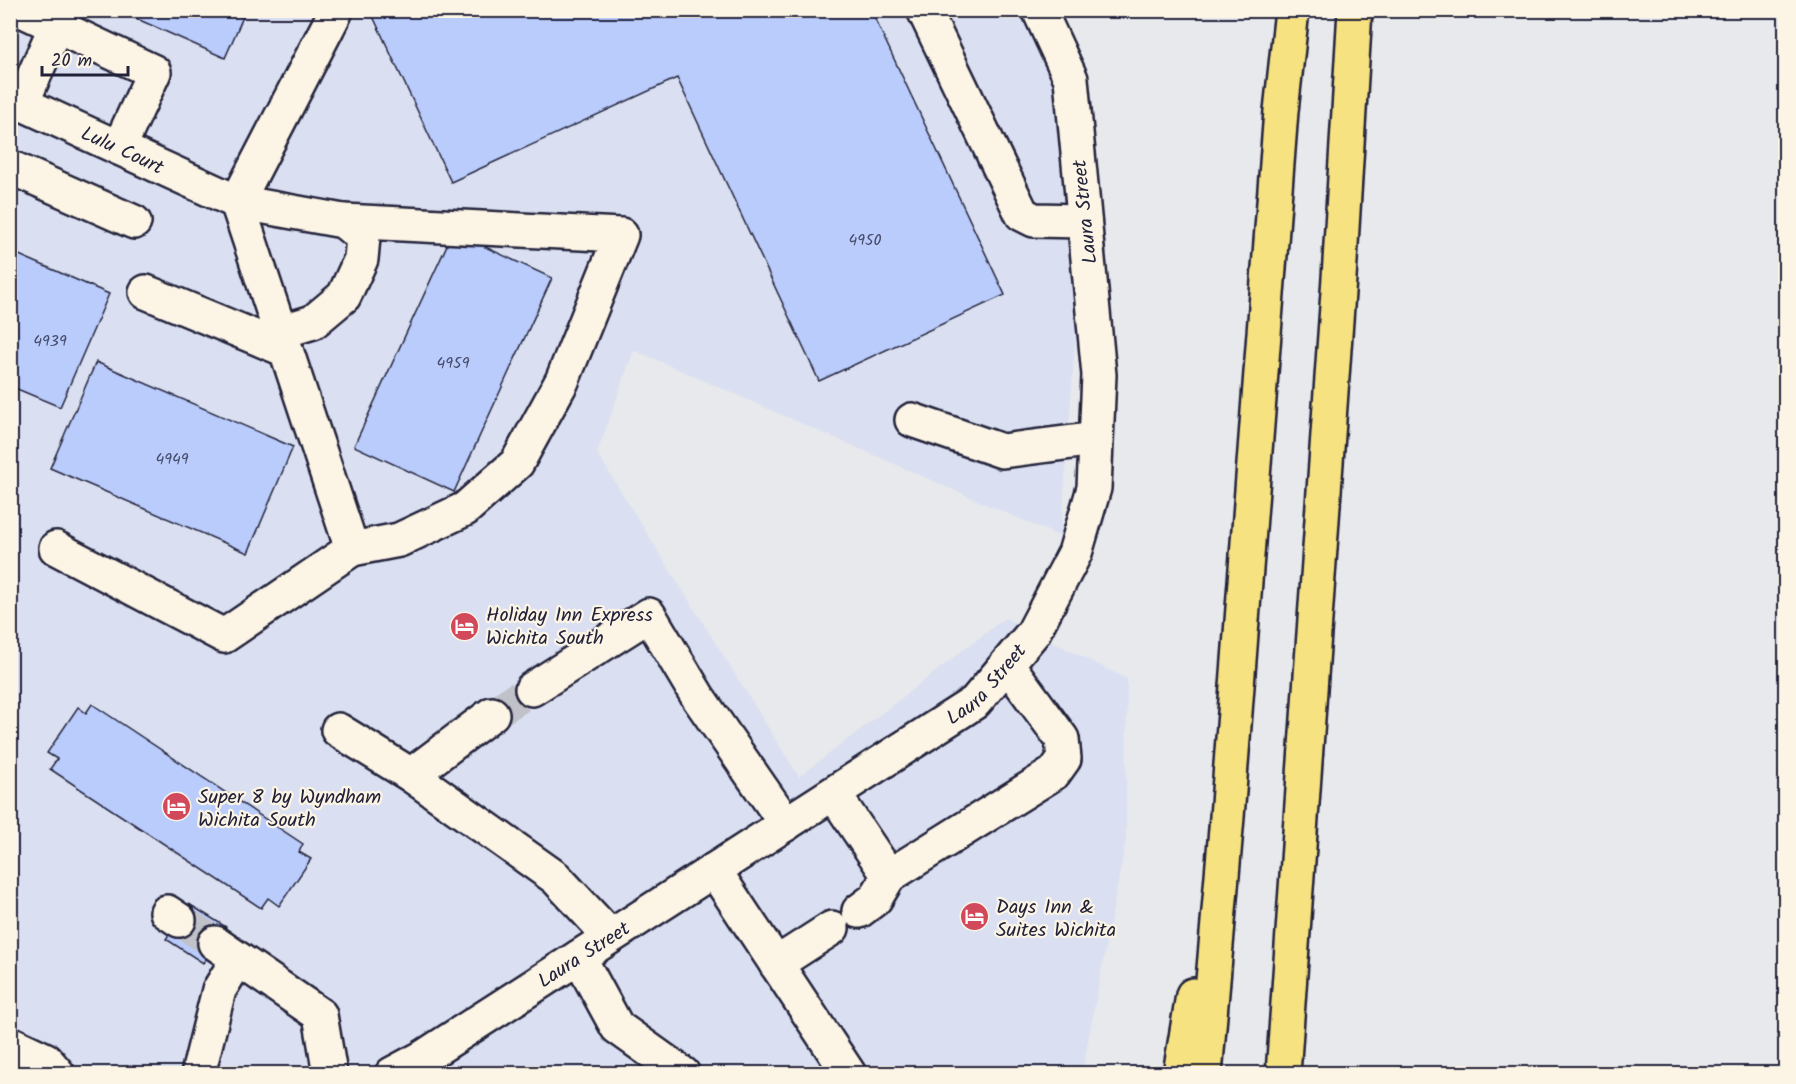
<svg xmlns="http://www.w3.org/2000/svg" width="1796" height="1084" font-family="Kalam,sans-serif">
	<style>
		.built { fill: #dae0f1 }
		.building { fill: #b9ccfc; stroke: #22223b; stroke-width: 1.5 }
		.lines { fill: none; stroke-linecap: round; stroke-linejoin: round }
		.minor-tunnel { stroke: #c0c1c9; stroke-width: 33; stroke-dasharray: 33 16; stroke-linecap: butt }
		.minor-casing { stroke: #22223b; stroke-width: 38 }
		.highway-casing { stroke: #22223b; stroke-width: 38 }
		.minor { stroke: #fcf5e5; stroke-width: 33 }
		.highway { stroke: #f7e281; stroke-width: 33 }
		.labels { text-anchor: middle; stroke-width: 4.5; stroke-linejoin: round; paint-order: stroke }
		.number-label { font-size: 16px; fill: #484c6b }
		.street-label { font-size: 20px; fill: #22223b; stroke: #fcf5e5 }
		.poi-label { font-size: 20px; fill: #22223b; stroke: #fcf5e5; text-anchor: start }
	</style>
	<rect width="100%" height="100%" fill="#e8e9ec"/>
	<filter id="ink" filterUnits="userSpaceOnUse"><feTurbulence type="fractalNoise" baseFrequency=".0167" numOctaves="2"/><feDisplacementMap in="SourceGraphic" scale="12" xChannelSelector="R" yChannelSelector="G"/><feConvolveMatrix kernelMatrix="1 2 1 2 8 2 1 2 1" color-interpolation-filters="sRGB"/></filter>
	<g filter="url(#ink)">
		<!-- built -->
		<path class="built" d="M10 11H1039L1071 79 1084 221 1061 537 634 350 597 453 799 777 1005 618 1127 679 1126 840 1082 1073H11Z"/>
		<!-- building -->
		<path class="building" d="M117 10H246L225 58Z
			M370 10H871L1005 295 819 381 677 78 451 182Z
			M453 232 552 278 454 492 354 446Z
			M10 251 109 294 60 407 10 386Z
			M96 362 293 447 248 553 50 468Z
			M92 704 303 844 299 852 311 859 279 906 268 898 261 908 50 769 57 759 47 753 78 707 86 713Z
			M189 904 226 927 203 963 166 939Z"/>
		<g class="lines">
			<!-- minor-tunnel -->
			<path class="minor-tunnel" d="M492 714 532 689
				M179 920 215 943"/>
			<defs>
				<g id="minor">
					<path d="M22 10 56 26"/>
					<path d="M924 10 1022 214 1034 220 1084 221"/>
					<path id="s1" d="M10 98 237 202 343 221 363 237 361 259 344 296 313 322 280 332"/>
					<path d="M22 103 56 26 154 72 119 148"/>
					<path d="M10 167 134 222"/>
					<path d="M343 221 621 235 562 381 517 463 465 509 399 540 352 549"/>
					<path d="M146 292 286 350"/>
					<path d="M912 420 1002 451 1096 439"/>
					<path d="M56 548 224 636 352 549 237 202 335 13"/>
					<path d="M532 689 649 615 698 697 786 824"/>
					<path d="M338 730 411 775 556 878 610 936"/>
					<path d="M411 775 492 714"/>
					<path d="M834 794 889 876"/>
					<path d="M714 870 849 1074"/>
					<path d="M859 911 875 899 889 876 1054 773 1064 759 1062 739 1007 664"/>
					<path d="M167 912 179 920"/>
					<path d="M215 943 320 1015 330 1074"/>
					<path d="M579 957 617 1027 683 1074"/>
					<path d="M776 964 832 928"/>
					<path d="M10 1043 46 1060 58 1074"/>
					<path d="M198 1074 219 990 238 959"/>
					<path id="s2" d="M392 1074 422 1058 975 702 1033 633 1075 553 1094 488 1099 375 1071 79 1039 10"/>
				</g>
				<path id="highway" d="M1180 1074 1193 995
					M1205 1074 1227 817 1281 111 1292 10
					M1283 1074 1339 278 1355 10"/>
			</defs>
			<!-- minor casing -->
			<use href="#minor" class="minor-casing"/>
			<!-- highway casing -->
			<use href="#highway" class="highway-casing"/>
			<!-- minor -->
			<use href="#minor" class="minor"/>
			<!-- highway -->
			<use href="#highway" class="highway"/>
		</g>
	</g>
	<!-- icons -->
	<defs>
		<symbol id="hotel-disc" viewBox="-11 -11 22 22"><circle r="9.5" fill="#d1495b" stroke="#fcf5e5"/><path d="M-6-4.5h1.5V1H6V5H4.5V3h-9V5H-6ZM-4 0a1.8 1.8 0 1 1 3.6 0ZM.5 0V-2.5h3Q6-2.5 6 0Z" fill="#fff"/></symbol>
	</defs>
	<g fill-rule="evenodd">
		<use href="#hotel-disc" x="448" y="610" width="33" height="33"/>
		<use href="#hotel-disc" x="160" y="790" width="33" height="33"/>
		<use href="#hotel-disc" x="958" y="900" width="33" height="33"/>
	</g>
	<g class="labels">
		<!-- number labels -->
		<g class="number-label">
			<text x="865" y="245">4950</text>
			<text x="50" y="346">4939</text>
			<text x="453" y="368">4959</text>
			<text x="172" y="464">4949</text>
		</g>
		<!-- street labels -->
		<g class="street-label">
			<text dy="7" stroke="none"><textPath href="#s1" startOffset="124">Lulu Court</textPath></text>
			<text transform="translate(1084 212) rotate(-96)" y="7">Laura Street</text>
			<text dy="7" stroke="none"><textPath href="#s2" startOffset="712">Laura Street</textPath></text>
			<text dy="7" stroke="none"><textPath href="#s2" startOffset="226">Laura Street</textPath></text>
		</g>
		<!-- poi labels -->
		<g class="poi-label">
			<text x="486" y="621">Holiday Inn Express<tspan x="486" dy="23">Wichita South</tspan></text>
			<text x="198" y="803">Super 8 by Wyndham<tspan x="198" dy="23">Wichita South</tspan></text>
			<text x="996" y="913">Days Inn &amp;<tspan x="996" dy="23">Suites Wichita</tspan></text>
		</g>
	</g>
	<!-- margin -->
	<rect width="1796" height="1084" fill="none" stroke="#fcf5e5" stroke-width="36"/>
	<rect x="18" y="18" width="1760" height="1048" fill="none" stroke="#22223b" stroke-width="2" filter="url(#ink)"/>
	<!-- scale -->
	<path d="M42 66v9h86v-9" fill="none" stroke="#22223b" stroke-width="3"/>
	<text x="51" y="66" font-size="18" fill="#22223b" stroke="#fcf5e5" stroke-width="4.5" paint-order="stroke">20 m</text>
</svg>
